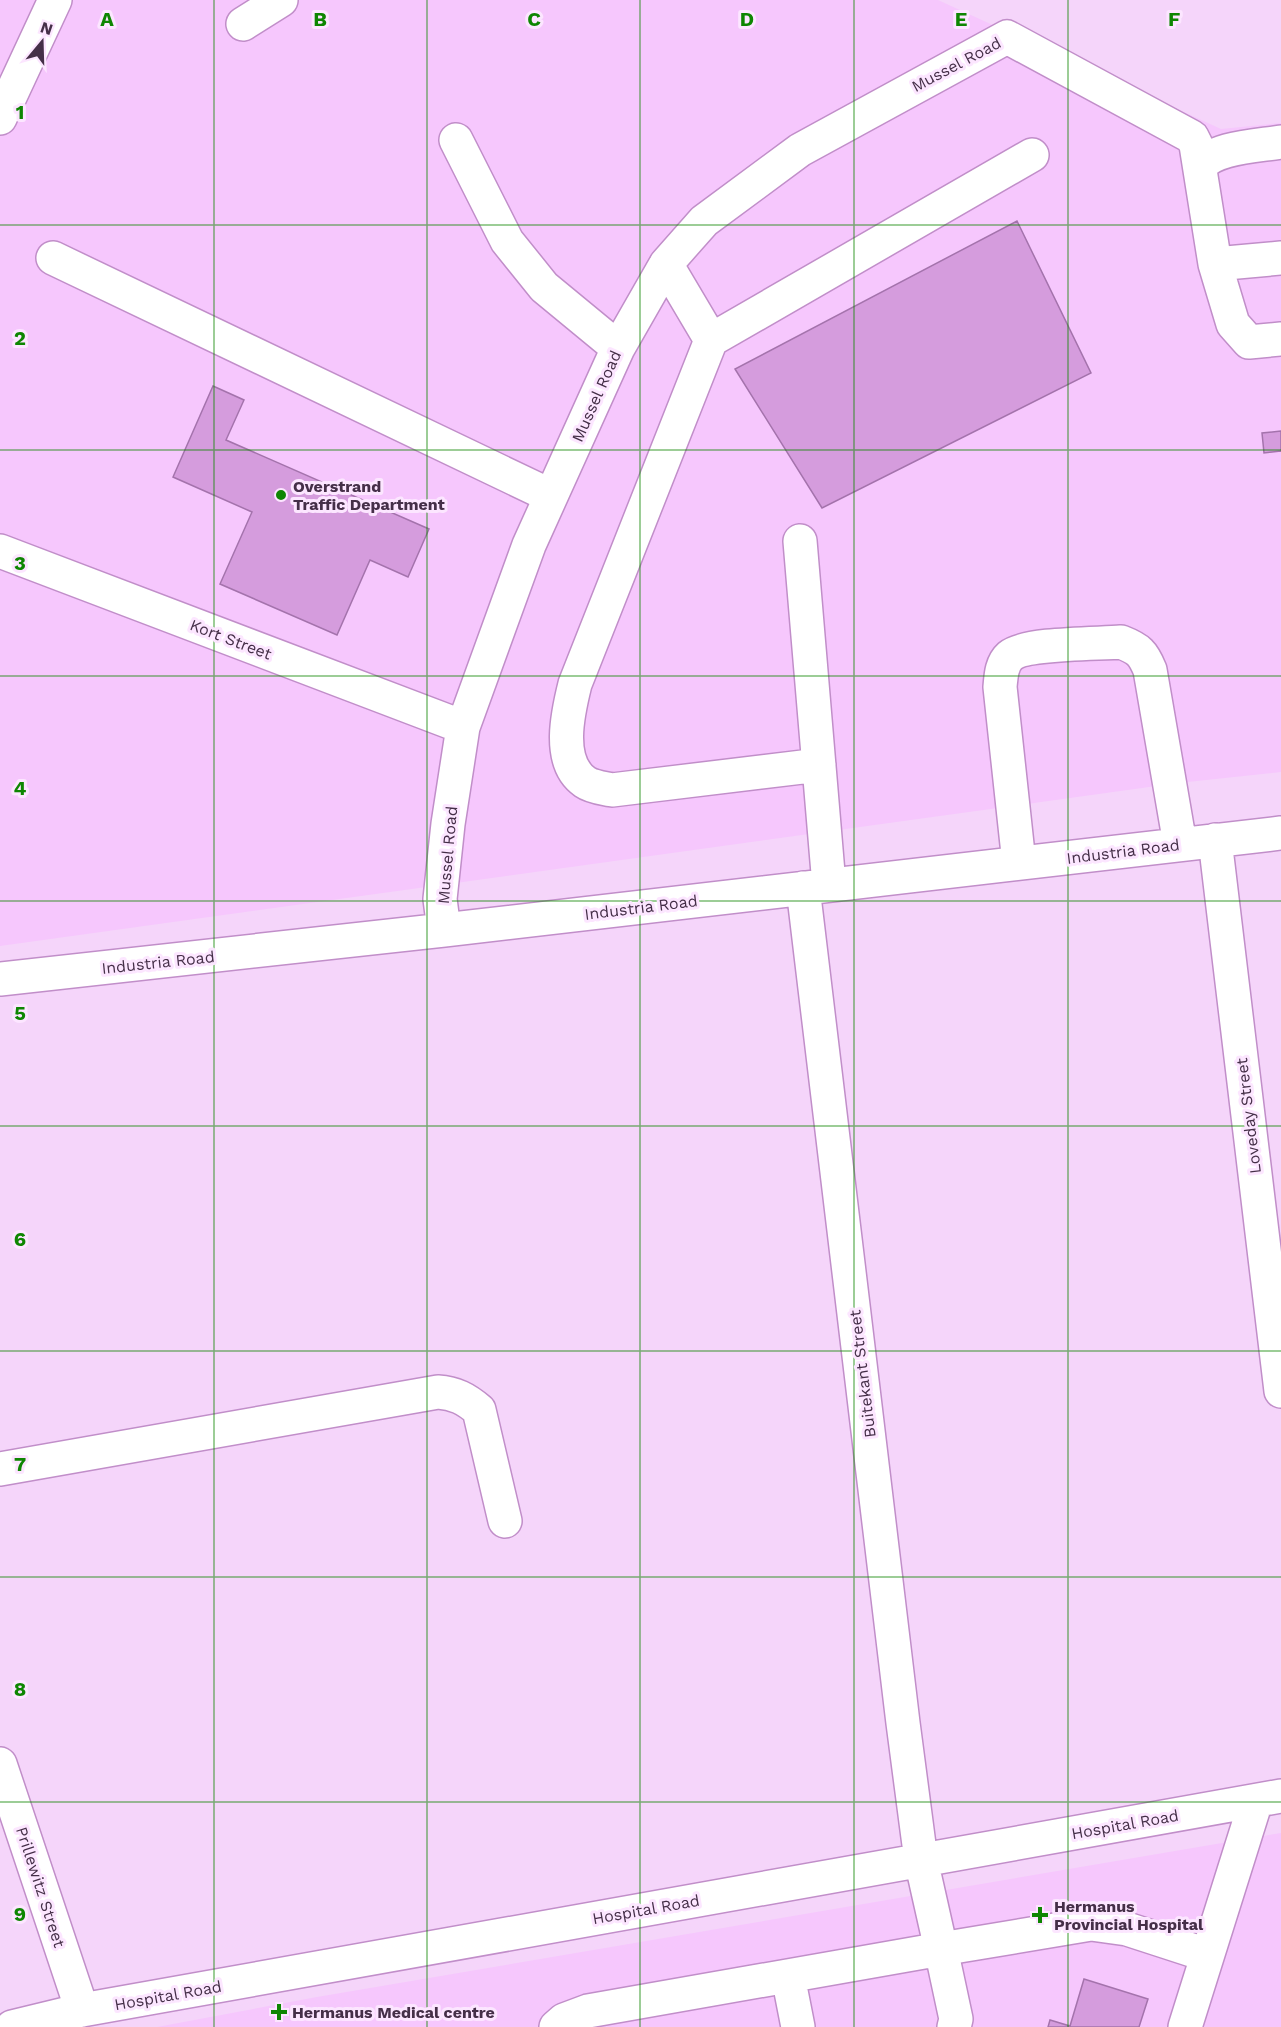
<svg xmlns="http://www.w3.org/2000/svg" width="1281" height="2027" font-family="'Work Sans',sans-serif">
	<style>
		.built { fill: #f6c7fd }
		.building { fill: #d59cdd; stroke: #a473ac; stroke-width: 1.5 }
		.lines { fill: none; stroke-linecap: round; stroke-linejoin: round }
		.minor-casing { stroke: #c18ec9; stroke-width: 36 }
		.minor { stroke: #fff; stroke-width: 33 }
		.grid { fill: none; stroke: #0e8602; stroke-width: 1.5; stroke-opacity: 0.55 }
		.poi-dot { fill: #0e8602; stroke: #fce6ff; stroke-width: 2 }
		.labels { text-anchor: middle; stroke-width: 6; stroke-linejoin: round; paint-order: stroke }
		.street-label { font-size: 16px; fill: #452f48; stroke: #fce6ff }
		.poi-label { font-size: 16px; font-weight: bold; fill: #452f48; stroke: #fce6ff; text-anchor: start }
		.grid-label { font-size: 20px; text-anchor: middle; font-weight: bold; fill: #0e8602; stroke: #fce6ff; stroke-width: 6; stroke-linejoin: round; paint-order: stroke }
	</style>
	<rect width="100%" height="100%" fill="#f5d5fa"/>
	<!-- built -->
	<path class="built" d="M0 0H938L1221 129 1281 123V772L1178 783 0 946Z
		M1281 1833V2027H157L317 1997Z"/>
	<!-- building -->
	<path class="building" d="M1017 221 1091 373 822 508 735 369Z
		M213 386 244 400 226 440 429 529 408 577 370 560 337 635 220 584 252 512 173 477Z
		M1281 431V452V451L1264 453 1262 433Z
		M1084 1979 1148 1999 1139 2027H1048L1050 2020 1070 2026Z"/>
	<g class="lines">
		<defs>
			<path id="minor" d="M243 24 281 0
				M0 118 55 0
				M456 140 507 241 544 287 618 348
				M1200 167C1213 147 1258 146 1281 142
				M53 258 551 496
				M666 264 711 340
				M1215 264 1281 258
				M800 541 829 885
				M0 551 463 727
				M819 765 612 790C603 788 592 787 585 782 556 762 568 712 575 684L711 340 1032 155
				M1215 840 1281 1391
				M1019 863 1000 687C1001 677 1001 664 1010 656 1025 643 1098 644 1121 642 1139 649 1143 653 1150 670L1180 844
				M444 930 440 899 448 824 463 727 529 545 618 348 666 264 704 221 800 150 1007 37 1192 137 1196 145 1215 264 1233 324 1249 342 1281 339
				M0 979 444 930 1281 833
				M0 1469 438 1392C455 1393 466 1399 479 1410L505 1521
				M0 1764 82 2010
				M788 1976 798 2027
				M12 2027 82 2010 1281 1796
				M556 2027 564 2020 588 2011 941 1949 921 1860 903 1723 803 888
				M954 2027 956 2019 941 1949 1091 1924 1127 1929 1207 1955
				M1185 2027 1256 1801"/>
		</defs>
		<!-- minor casing -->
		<use href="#minor" class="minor-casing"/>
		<!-- minor -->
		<use href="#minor" class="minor"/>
	</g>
	<!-- grid -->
	<path class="grid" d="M214 0V2027M427 0V2027M640 0V2027M854 0V2027M1068 0V2027M0 225H1281M0 450H1281M0 676H1281M0 901H1281M0 1126H1281M0 1351H1281M0 1577H1281M0 1802H1281"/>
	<!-- markers -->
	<g class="poi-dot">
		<circle cx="281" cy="495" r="6"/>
		<path d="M1037 1906h6v6h6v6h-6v6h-6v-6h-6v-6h6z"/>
		<path d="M276 2003h6v6h6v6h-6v6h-6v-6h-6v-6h6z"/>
	</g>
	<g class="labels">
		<!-- street labels -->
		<g class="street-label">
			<text transform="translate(956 64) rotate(-28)" y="6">Mussel Road</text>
			<text transform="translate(596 396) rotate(-66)" y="6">Mussel Road</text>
			<text transform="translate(231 639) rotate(21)" y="6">Kort Street</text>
			<text transform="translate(1123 851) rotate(-7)" y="6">Industria Road</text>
			<text transform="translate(447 855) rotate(-85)" y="6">Mussel Road</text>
			<text transform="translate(641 907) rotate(-7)" y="6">Industria Road</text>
			<text transform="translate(158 962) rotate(-6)" y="6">Industria Road</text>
			<text transform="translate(1248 1116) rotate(-97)" y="6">Loveday Street</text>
			<text transform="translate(862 1374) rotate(-97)" y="6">Buitekant Street</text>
			<text transform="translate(1125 1824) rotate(-10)" y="6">Hospital Road</text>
			<text transform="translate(41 1887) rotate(72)" y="6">Prillewitz Street</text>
			<text transform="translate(646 1909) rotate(-10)" y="6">Hospital Road</text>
			<text transform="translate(168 1995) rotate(-10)" y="6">Hospital Road</text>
		</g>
		<!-- poi labels -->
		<g class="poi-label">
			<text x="293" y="492">Overstrand<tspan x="293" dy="18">Traffic Department</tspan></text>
			<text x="1054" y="1912">Hermanus<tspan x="1054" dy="18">Provincial Hospital</tspan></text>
			<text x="292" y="2018">Hermanus Medical centre</text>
		</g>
	</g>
	<g class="grid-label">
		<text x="107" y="26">A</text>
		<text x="320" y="26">B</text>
		<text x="534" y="26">C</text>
		<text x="747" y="26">D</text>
		<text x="961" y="26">E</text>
		<text x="1174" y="26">F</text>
		<text x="20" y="119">1</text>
		<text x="20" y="345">2</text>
		<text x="20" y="570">3</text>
		<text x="20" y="795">4</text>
		<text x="20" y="1020">5</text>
		<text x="20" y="1246">6</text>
		<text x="20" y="1471">7</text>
		<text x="20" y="1696">8</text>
		<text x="20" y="1921">9</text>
	</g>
	<!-- north arrow -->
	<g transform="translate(42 42) rotate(19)" stroke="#fce6ff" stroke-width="4.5" paint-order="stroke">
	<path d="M0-4.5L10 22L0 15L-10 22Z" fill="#452f48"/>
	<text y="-9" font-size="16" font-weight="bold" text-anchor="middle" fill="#452f48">N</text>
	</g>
</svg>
